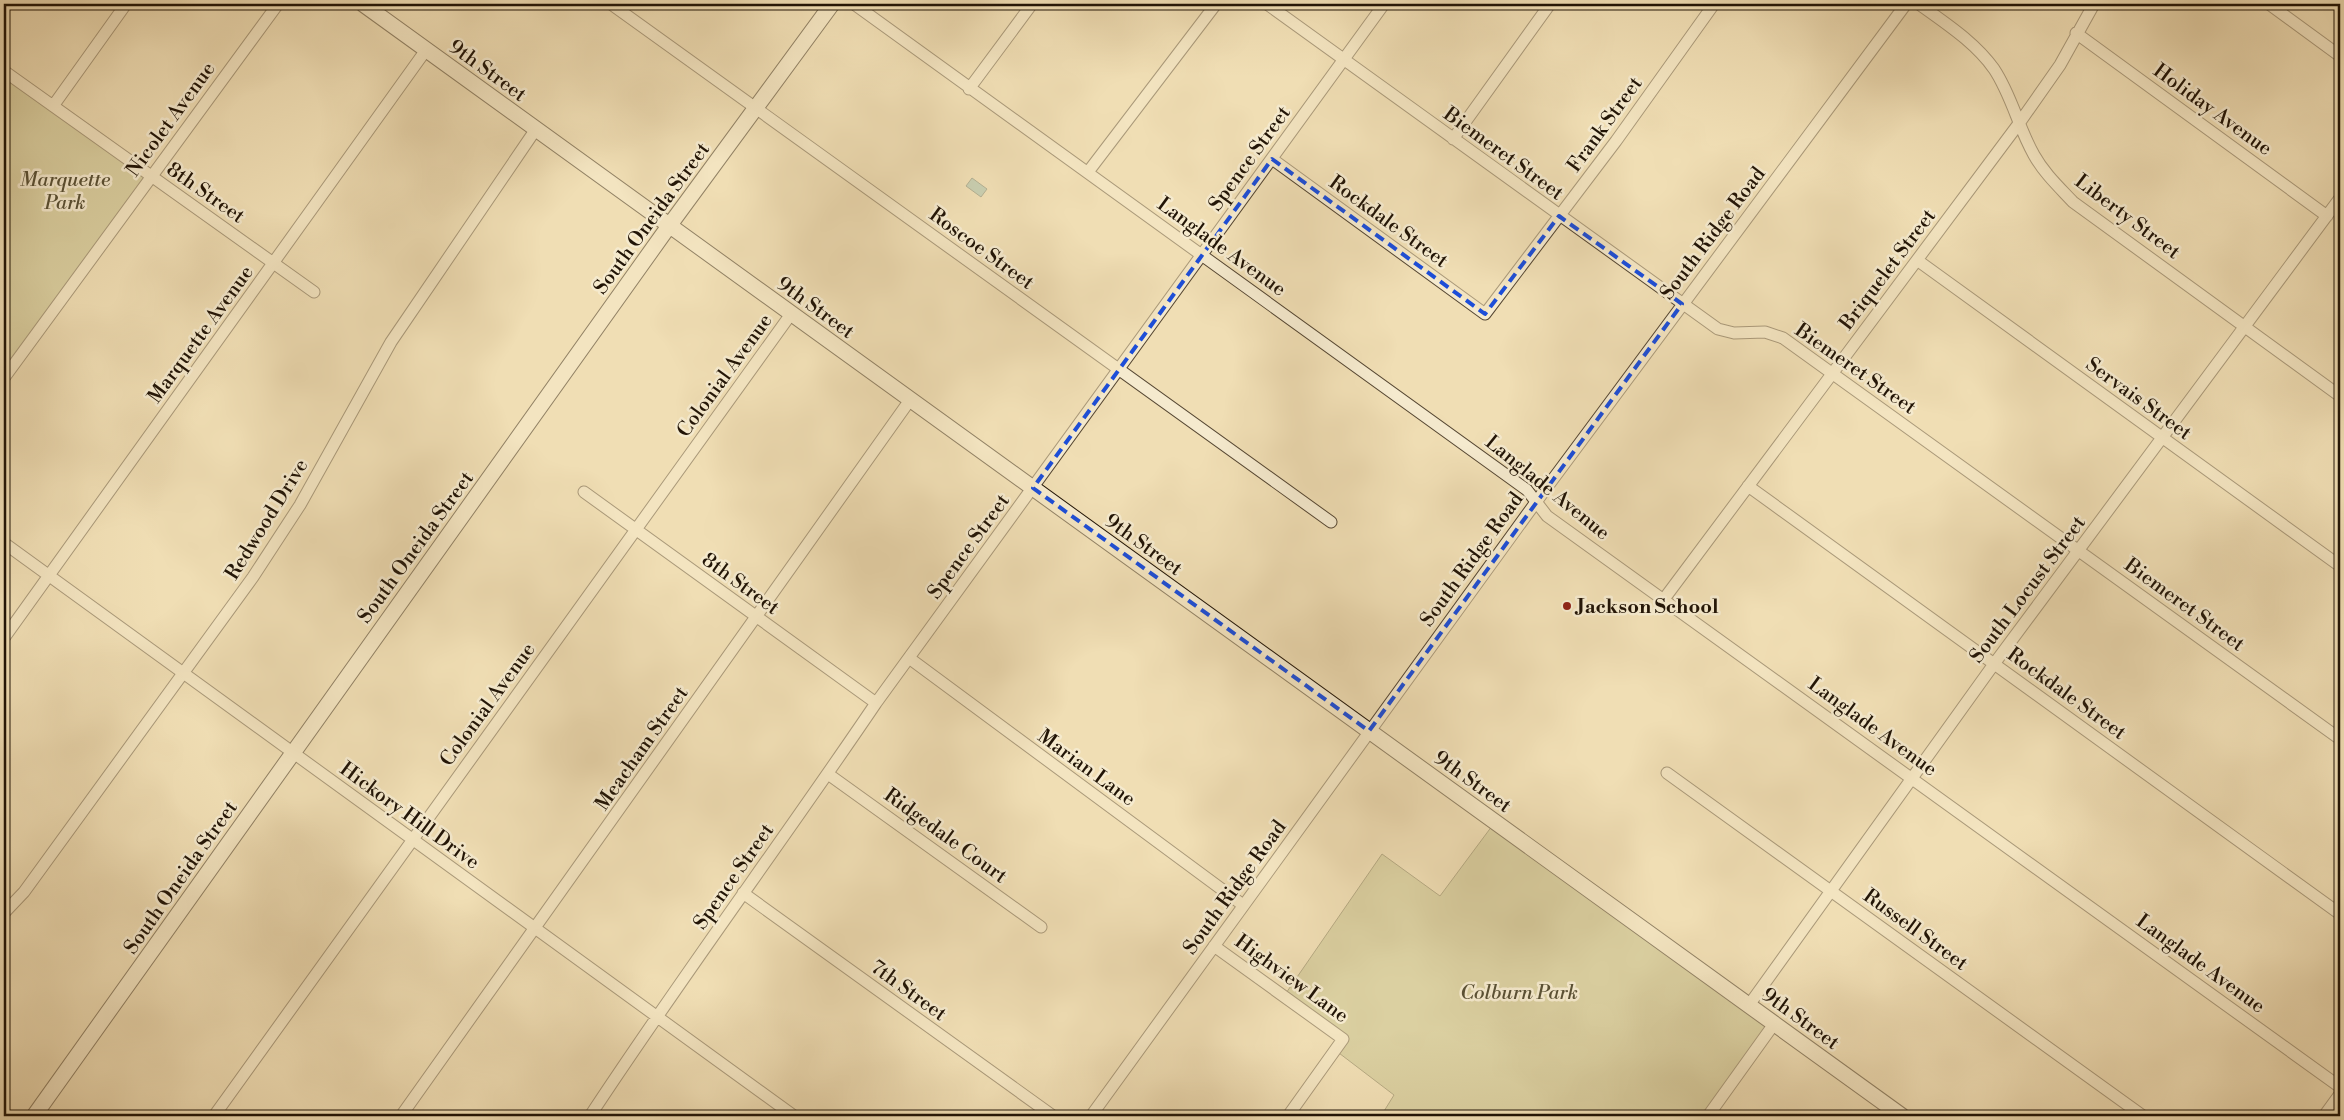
<svg xmlns="http://www.w3.org/2000/svg" width="2344" height="1120" font-family="'Libre Bodoni',serif">
	<style>
		.green { fill: #c0bf89; stroke: #706a48 }
		.water { fill: #9abcad; stroke: #6a796a }
		.lines { fill: none; stroke-linecap: round; stroke-linejoin: round }
		.street-casing { stroke: #554632; stroke-width: 13 }
		.secondary-casing { stroke: #211406; stroke-width: 17 }
		.street { stroke: #f5eace; stroke-width: 11 }
		.secondary { stroke: #f5eace; stroke-width: 15 }
		.marked { fill: none; stroke: #1d4ed8; stroke-width: 4; stroke-dasharray: 10 6; stroke-linejoin: round }
		.poi-dot { fill: #8f2418; stroke: #f5eace; stroke-width: 2 }
		.labels { text-anchor: middle; stroke-width: 5; stroke-linejoin: round; paint-order: stroke }
		.street-label { font-size: 20px; fill: #211406; stroke: #f5eace }
		.park-label { font-size: 20px; font-style: italic; fill: #595034; stroke: #f5eace }
		.poi-label { font-size: 20px; font-weight: bold; fill: #211406; stroke: #f5eace; text-anchor: start }
	</style>
	<rect width="100%" height="100%" fill="#f0deb4"/>
	<filter id="stains"><feTurbulence type="fractalNoise" baseFrequency=".004" numOctaves="4"/><feColorMatrix values="0 0 0 0 .2 0 0 0 0 .09 0 0 0 0 .02 0 0 0 .5 -.17"/></filter>
	<radialGradient id="worn" r=".72"><stop offset=".6" stop-color="#630" stop-opacity="0"/><stop offset="1" stop-color="#630" stop-opacity=".3"/></radialGradient>
	<!-- green -->
	<path class="green" d="M4 71 151 177 4 378Z
		M1495 822 1774 1024 1708 1116H1381L1394 1095 1335 1050 1343 1039 1284 996 1382 854 1440 896Z"/>
	<!-- water -->
	<path class="water" d="M972 178 987 189 981 197 966 186Z"/>
	<g class="lines">
		<defs>
			<path id="street" d="M611 4 1331 522
				M854 4 1527 490 1547 516 2340 1087
				M1267 4 1718 329 1734 333 1765 332 1783 338 2340 739
				M1919 4C1945 23 1975 42 1994 69 2012 96 2018 127 2034 155 2044 173 2059 187 2073 202L2340 396
				M2269 4 2340 56
				M2076 33 2327 216
				M4 71 314 292
				M969 89 1032 4
				M53 106 126 4
				M1453 139 1550 4
				M1272 159 1485 314 1616 141 1714 4
				M1088 172 1216 4
				M1917 260 2340 566
				M4 378 278 4
				M1748 486 2340 914
				M584 492 876 703
				M4 543 794 1116
				M1664 599 2020 122 2060 65 2094 4
				M4 638 426 50
				M909 658 1243 905
				M1667 773 2143 1116
				M828 774 1041 927
				M743 893 1053 1116
				M4 913 24 892 253 577 300 505 391 342 536 129
				M1214 946 1343 1039 1288 1116
				M1749 1005 1994 664 2340 198
				M214 1116 791 314
				M401 1116 910 400
				M590 1116C682 976 782 842 876 703L1384 4
				M1091 1116 1536 502 1906 4
				M1708 1116 1774 1024
				M2324 1116 2340 1094"/>
			<path id="secondary" d="M363 4 1902 1116
				M34 1116 669 226 832 4"/>
		</defs>
		<!-- street casing -->
		<use href="#street" class="street-casing"/>
		<!-- secondary casing -->
		<use href="#secondary" class="secondary-casing"/>
		<!-- street -->
		<use href="#street" class="street"/>
		<!-- secondary -->
		<use href="#secondary" class="secondary"/>
	</g>
	<!-- marked area -->
	<path d="M0 0H2344V1120H0ZM1272 159 1485 314 1559 216 1682 304 1369 731 1033 488Z" fill="#f0deb4" fill-opacity=".55" fill-rule="evenodd"/>
	<path class="marked" d="M1272 159 1485 314 1559 216 1682 304 1369 731 1033 488Z"/>
	<!-- markers -->
	<circle class="poi-dot" cx="1567" cy="606" r="5"/>
	<g class="labels">
		<!-- street labels -->
		<g class="street-label">
			<text transform="translate(488 70) rotate(36)" y="7">9th Street</text>
			<text transform="translate(2213 109) rotate(36)" y="7">Holiday Avenue</text>
			<text transform="translate(170 119) rotate(-54)" y="7">Nicolet Avenue</text>
			<text transform="translate(1604 124) rotate(-54)" y="7">Frank Street</text>
			<text transform="translate(1504 153) rotate(36)" y="7">Biemeret Street</text>
			<text transform="translate(1249 158) rotate(-54)" y="7">Spence Street</text>
			<text transform="translate(206 192) rotate(35)" y="7">8th Street</text>
			<text transform="translate(2128 216) rotate(37)" y="7">Liberty Street</text>
			<text transform="translate(651 218) rotate(-54)" y="7">South Oneida Street</text>
			<text transform="translate(1389 221) rotate(36)" y="7">Rockdale Street</text>
			<text transform="translate(1712 233) rotate(-53)" y="7">South Ridge Road</text>
			<text transform="translate(1222 246) rotate(36)" y="7">Langlade Avenue</text>
			<text transform="translate(982 248) rotate(36)" y="7">Roscoe Street</text>
			<text transform="translate(1887 269) rotate(-53)" y="7">Briquelet Street</text>
			<text transform="translate(816 307) rotate(36)" y="7">9th Street</text>
			<text transform="translate(200 334) rotate(-54)" y="7">Marquette Avenue</text>
			<text transform="translate(1856 368) rotate(35)" y="7">Biemeret Street</text>
			<text transform="translate(724 375) rotate(-54)" y="7">Colonial Avenue</text>
			<text transform="translate(2139 398) rotate(36)" y="7">Servais Street</text>
			<text transform="translate(1548 487) rotate(39)" y="7">Langlade Avenue</text>
			<text transform="translate(266 519) rotate(-58)" y="7">Redwood Drive</text>
			<text transform="translate(1144 544) rotate(36)" y="7">9th Street</text>
			<text transform="translate(968 546) rotate(-54)" y="7">Spence Street</text>
			<text transform="translate(415 547) rotate(-54)" y="7">South Oneida Street</text>
			<text transform="translate(1471 559) rotate(-54)" y="7">South Ridge Road</text>
			<text transform="translate(741 583) rotate(36)" y="7">8th Street</text>
			<text transform="translate(2027 589) rotate(-53)" y="7">South Locust Street</text>
			<text transform="translate(2185 604) rotate(36)" y="7">Biemeret Street</text>
			<text transform="translate(2067 693) rotate(36)" y="7">Rockdale Street</text>
			<text transform="translate(487 704) rotate(-54)" y="7">Colonial Avenue</text>
			<text transform="translate(1873 726) rotate(36)" y="7">Langlade Avenue</text>
			<text transform="translate(641 748) rotate(-55)" y="7">Meacham Street</text>
			<text transform="translate(1087 767) rotate(36)" y="7">Marian Lane</text>
			<text transform="translate(1473 781) rotate(36)" y="7">9th Street</text>
			<text transform="translate(410 815) rotate(36)" y="7">Hickory Hill Drive</text>
			<text transform="translate(946 835) rotate(36)" y="7">Ridgedale Court</text>
			<text transform="translate(733 876) rotate(-55)" y="7">Spence Street</text>
			<text transform="translate(180 877) rotate(-55)" y="7">South Oneida Street</text>
			<text transform="translate(1234 887) rotate(-54)" y="7">South Ridge Road</text>
			<text transform="translate(1916 929) rotate(36)" y="7">Russell Street</text>
			<text transform="translate(2201 963) rotate(36)" y="7">Langlade Avenue</text>
			<text transform="translate(1292 978) rotate(36)" y="7">Highview Lane</text>
			<text transform="translate(909 990) rotate(36)" y="7">7th Street</text>
			<text transform="translate(1801 1018) rotate(36)" y="7">9th Street</text>
		</g>
		<!-- park labels -->
		<g class="park-label">
			<text x="65" y="186">Marquette<tspan x="65" dy="23">Park</tspan></text>
			<text x="1519" y="999">Colburn Park</text>
		</g>
		<!-- poi labels -->
		<g class="poi-label">
			<text x="1577" y="613">Jackson School</text>
		</g>
	</g>
	<!-- margin -->
	<rect width="2344" height="1120" fill="none" stroke="#f0deb4" stroke-width="20"/>
	<rect x="5" y="5" width="2334" height="1110" fill="none" stroke="#211406" stroke-width="2.5"/>
	<rect x="10" y="10" width="2324" height="1100" fill="none" stroke="#211406"/>
	<rect width="100%" height="100%" filter="url(#stains)"/>
	<rect width="100%" height="100%" fill="url(#worn)"/>
</svg>
